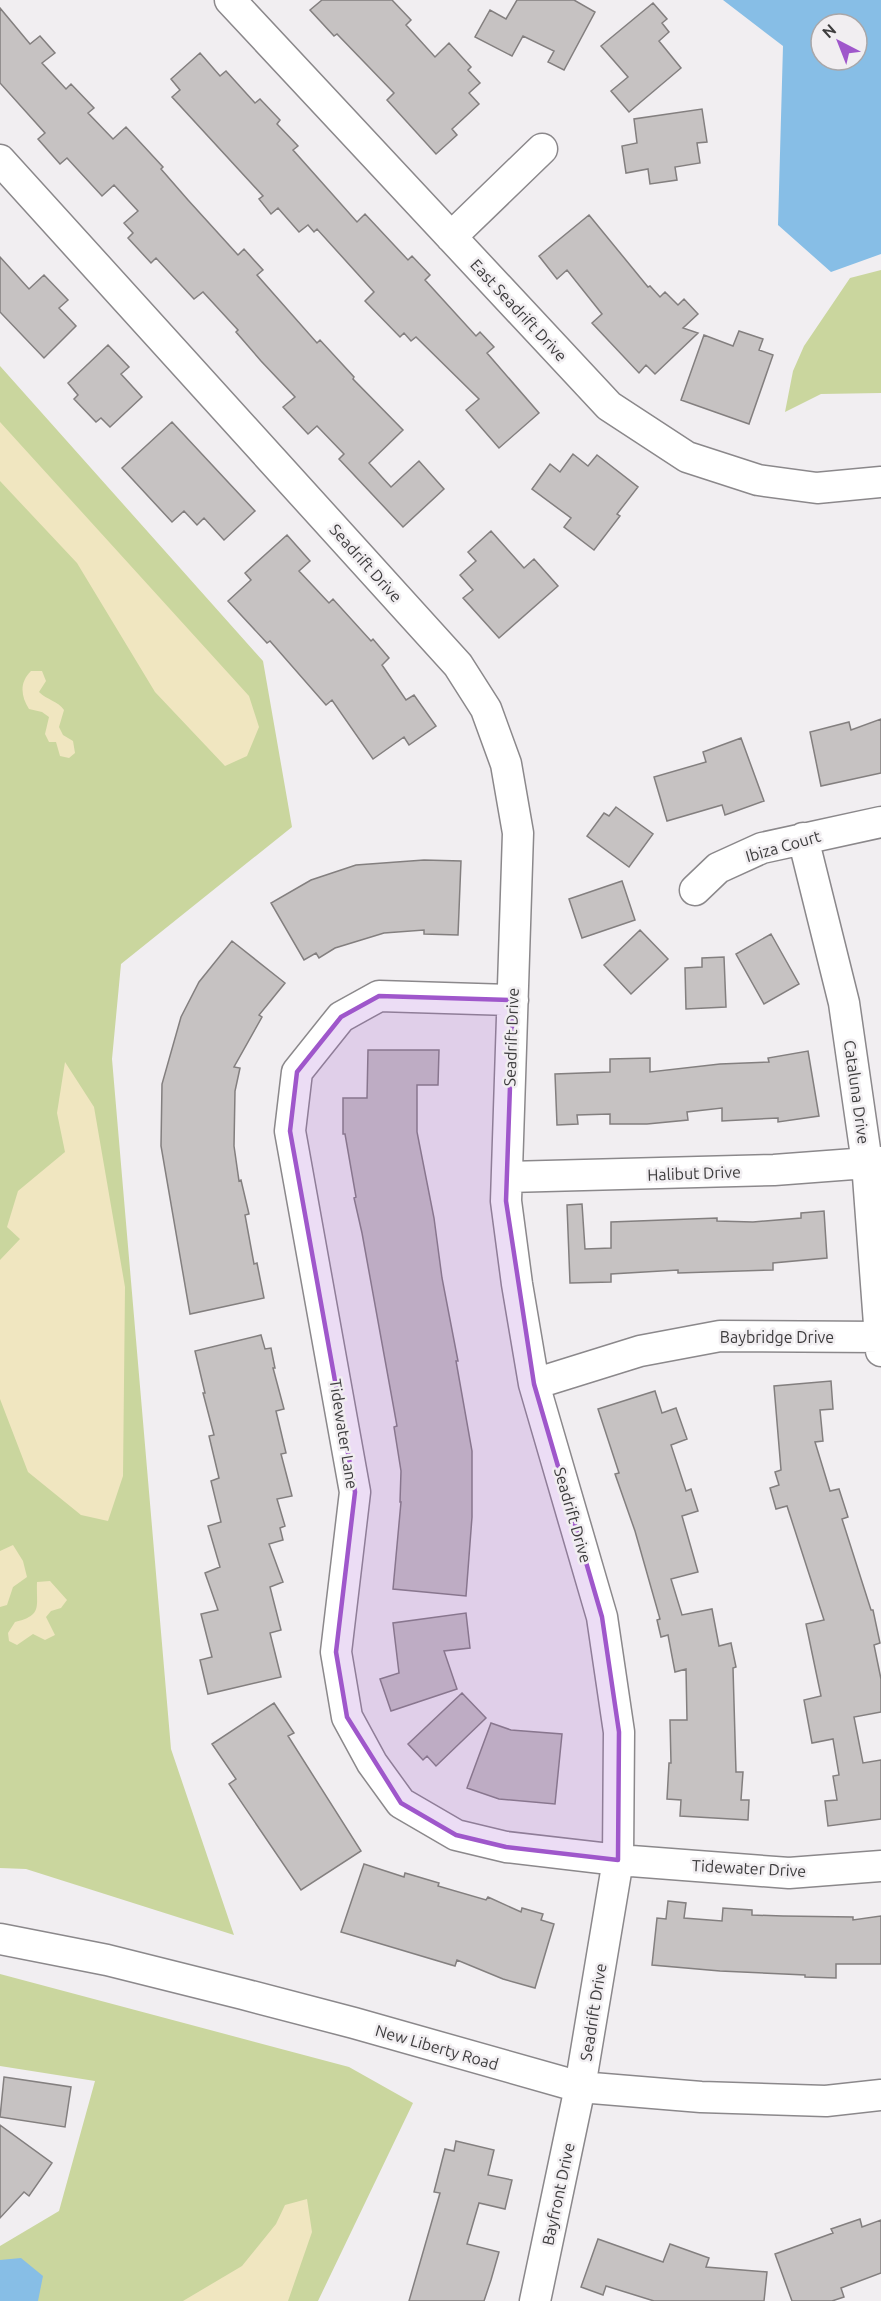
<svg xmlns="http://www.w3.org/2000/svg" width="881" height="2301" font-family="Ubuntu,sans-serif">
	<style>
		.green { fill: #cad69e }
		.sand { fill: #f0e6c0 }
		.water { fill: #87bee6; fill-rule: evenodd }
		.building { fill: #c6c2c2; stroke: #837f7f; stroke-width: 1.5 }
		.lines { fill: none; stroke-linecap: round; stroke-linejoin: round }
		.minor-casing { stroke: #8b888b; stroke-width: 33 }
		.minor { stroke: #fff; stroke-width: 30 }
		.marked { fill: #9f57cb; fill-opacity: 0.2; stroke: #9f57cb; stroke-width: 4.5; stroke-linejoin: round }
		.labels { text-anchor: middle; stroke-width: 5; stroke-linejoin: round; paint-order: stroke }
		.street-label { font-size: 16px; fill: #3d3c3d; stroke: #f1eef1 }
	</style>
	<rect width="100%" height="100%" fill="#f1eef1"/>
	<!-- green -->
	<path class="green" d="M881 270V393L821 394 785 412 793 371 804 346 850 278Z
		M0 366 263 661 292 827 121 964 112 1059 171 1749 234 1935 26 1869 0 1868Z
		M0 1974 349 2067 413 2103 318 2301H0V2246L59 2211 95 2081 0 2066Z"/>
	<!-- sand -->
	<path class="sand" d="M0 422 249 696 259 727 247 756 225 766 155 692 77 563 0 481Z
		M31 671H42L46 681 39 692C47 700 58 701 64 710L59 727 63 735 73 741 75 753 69 758 60 756 56 742H49L45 734 49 717 42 712 29 709C21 696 19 683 31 671Z
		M65 1062 94 1107 125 1287 123 1476 108 1521 81 1515 28 1472 0 1399V1260L20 1239 7 1227 18 1191 65 1152 57 1113Z
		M13 1545 23 1561 27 1577 13 1587 7 1605 0 1607V1551Z
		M50 1581 67 1600 61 1608 51 1611 46 1617 55 1635 45 1640 33 1634 17 1645 9 1641 8 1633 15 1622C43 1615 36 1607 37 1582Z
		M307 2199 312 2232 288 2301H183L242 2266 276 2224 285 2205Z"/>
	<!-- water -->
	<path class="water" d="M723 0H881V254L831 272 778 225 783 46ZM821 24H857V60H821Z
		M21 2258 43 2276 38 2301H0V2260Z"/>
	<!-- building -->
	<path class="building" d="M322 0H392L411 20 406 25 435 57 449 43 471 67 468 70 480 83 469 93 479 104 452 129 457 135 436 154 387 100 394 93 337 34 334 36 310 10Z
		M517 0H574L595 12 564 70 548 62 554 51 523 36 512 56 475 37 490 10 506 19Z
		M653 3 667 19 662 23 669 32 659 41 681 68 629 112 611 91 628 77 601 46Z
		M0 8 30 44 40 36 55 53 42 63 66 89 71 84 94 108 88 113 113 139 126 127 163 167 161 169 188 200 238 255 244 249 263 270 257 275 317 343 320 340 354 377 353 379 403 430 369 463 391 487 419 461 444 489 403 527 339 459 344 454 317 426 308 434 283 407 295 397 261 361 236 332 238 330 203 292 194 299 156 258 151 263 128 238 133 233 124 223 138 211 114 185 102 196 67 158 60 164 38 139 45 133 0 83Z
		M200 53 220 76 226 71 255 103 260 99 280 120 277 124 298 146 293 150 357 222 365 214 408 260 412 256 430 275 425 280 476 336 480 332 494 347 487 353 539 413 499 448 466 410 479 399 416 337 411 341 404 333 400 337 365 301 374 292 317 229 314 232 308 225 299 232 278 208 271 214 259 199 263 196 172 97 180 90 171 79Z
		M702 109 707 142 697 143 700 163 675 167 677 180 650 184 648 169 626 173 622 146 637 143 634 119Z
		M589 215 648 287 650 286 660 297 665 292 678 305 684 299 698 314 683 328 698 333 655 374 646 365 639 373 592 323 602 314 567 270 557 279 539 256Z
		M0 257 29 289 44 275 68 300 59 308 76 326 44 358 0 312Z
		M739 331 763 339 759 350 773 355 749 424 681 400 704 335 733 346Z
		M108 345 129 367 121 374 142 397 110 427 101 418 96 422 74 399 78 395 68 383Z
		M172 422 255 511 224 540 204 518 197 525 184 511 172 522 122 468Z
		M573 454 588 466 597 455 638 487 617 514 620 516 594 550 564 527 571 518 532 489 550 464 560 472Z
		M491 531 524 568 534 559 558 586 499 638 463 598 473 590 460 575 476 561 468 552Z
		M287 535 310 561 299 571 329 603 333 599 371 641 373 639 389 658 382 665 406 700 414 695 436 726 409 745 404 737 373 759 332 700 326 705 270 641 267 643 228 601 251 580 245 573Z
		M881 719V773L821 786 810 732 849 722 851 730Z
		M741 738 764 801 725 815 722 805 667 821 654 777 706 762 703 752Z
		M616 807 653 834 629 867 587 836 604 813 609 816Z
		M424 860 461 861 458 935 424 934V930L384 933 335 948 319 958 316 953 304 960 271 903 311 880 356 865Z
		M622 881 635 920 582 938 569 899Z
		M640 930 668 959 631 994 604 965Z
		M771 934 799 984 764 1004 736 954Z
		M232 941 285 983 259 1015 262 1017 234 1067 240 1068 235 1091 234 1146 239 1181 241 1180 249 1214 245 1215 254 1264 257 1263 264 1298 190 1314 161 1146 162 1084 181 1017 199 982Z
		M724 957 726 1007 686 1009 685 968 702 967V958Z
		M368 1050H439L438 1085H417V1132L434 1218 442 1278 458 1361H456L472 1451V1517L466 1596 393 1589 401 1502H400L401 1471 394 1427 397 1426 362 1233 354 1198 356 1197 345 1134H343V1098H367Z
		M808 1051 819 1116 778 1122V1118L722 1121V1108L687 1112 688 1120 647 1124H610V1114L577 1115 578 1124 557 1125 555 1074 610 1072V1059L650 1058V1072L720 1064 769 1062 768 1058Z
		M582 1204 585 1249 611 1248V1222L717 1218V1221L753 1222 801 1218V1213L824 1211 827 1258 773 1263V1270L678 1273V1270L611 1274V1282L570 1283 567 1205Z
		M261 1335 265 1349 271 1348 275 1368H273L284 1409 276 1411 286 1453 281 1454 292 1496 277 1499 285 1526 280 1528 283 1540 269 1544 283 1582 270 1587 281 1630 270 1633 281 1677 208 1694 200 1660 212 1657 201 1614 218 1610 205 1573 220 1567 208 1526 221 1522 211 1481 219 1478 209 1436 214 1435 203 1393H205L195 1351Z
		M831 1381 833 1409 820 1410 823 1441 815 1442 830 1491 839 1489 848 1517 842 1519 871 1610H873L880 1643 874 1645 881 1679V1712L854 1717 863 1763 881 1760V1819L828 1826 825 1801 837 1800 833 1776 839 1775 833 1739 812 1743 804 1700 821 1696 806 1624 824 1620 787 1506 776 1509 770 1488 779 1485 775 1472 781 1470 774 1386Z
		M655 1391 662 1413 676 1408 687 1439 671 1445 686 1491 691 1489 698 1511 682 1516 698 1572 671 1579 682 1615 712 1609 719 1646 731 1643 736 1667 733 1668 736 1772H743L741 1800H749L748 1820 680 1816 681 1800 667 1799 669 1763H671L670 1720H687L686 1669 675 1672 668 1635 661 1637 657 1620 660 1619 635 1531 615 1474 619 1473 598 1409Z
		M466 1613 470 1648 444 1651 457 1689 391 1711 380 1679 399 1673 393 1623Z
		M462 1693 486 1718 436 1766 427 1756 423 1760 408 1744Z
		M274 1703 294 1733 288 1736 361 1851 301 1890 229 1784 236 1779 212 1744Z
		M491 1723 511 1730 562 1734 555 1804 499 1799 467 1788Z
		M364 1864 404 1877 405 1873 439 1883 438 1886 486 1900 488 1897 521 1912 522 1908 543 1914 541 1920 554 1924 535 1988 503 1979 457 1960 455 1966 341 1932Z
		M668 1901 686 1903 684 1918 722 1921 723 1908 752 1910V1915L783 1916 853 1917V1920L881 1916V1964H836V1978L805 1977V1975L720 1971 652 1965 657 1918 666 1919Z
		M4 2077 71 2087 65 2127 0 2117Z
		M0 2125 52 2163 29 2196 24 2192 0 2218Z
		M456 2141 494 2150 488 2175 512 2180 505 2209 479 2203 467 2244 499 2252 491 2280 484 2301H409L440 2193 434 2192 445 2149 454 2151Z
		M860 2219 862 2227 881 2220V2273L841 2288 844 2297 832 2301H792L775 2254 833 2233 831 2229Z
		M598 2239 663 2262 670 2244 709 2258 706 2267 767 2272 764 2301H654L606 2286 603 2295 581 2287Z"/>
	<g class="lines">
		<defs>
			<path id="minor" d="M230 0 609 406 687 457 758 480 817 488 881 482
				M0 160 458 665 486 709 506 764 518 833 506 1201 517 1284 534 1384 602 1617 619 1732 618 1860 580 2087 535 2301
				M451 237 542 149
				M803 838 844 1003 867 1163 881 1351
				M695 890 718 868 762 848 881 822
				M513 1000 379 996 341 1017 297 1072 290 1131 355 1492 336 1652 347 1717 372 1763 401 1803 456 1835 506 1847 618 1860 789 1873 881 1866
				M507 1177 774 1170 881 1162
				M534 1384 640 1351 720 1336 881 1337
				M0 1939 107 1960 243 1994 354 2023 580 2087 701 2097 826 2101 881 2095"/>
		</defs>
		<!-- minor casing -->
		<use href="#minor" class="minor-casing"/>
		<!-- minor -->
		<use href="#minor" class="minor"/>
	</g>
	<!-- marked area -->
	<path class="marked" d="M379 996 513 1000 506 1201 534 1384 602 1617 619 1732 618 1860 506 1847 456 1835 401 1803 347 1717 336 1652 355 1492 290 1131 297 1072 341 1017Z"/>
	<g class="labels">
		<!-- street labels -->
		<g class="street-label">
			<text transform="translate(519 310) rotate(47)" y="6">East Seadrift Drive</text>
			<text transform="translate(366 563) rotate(48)" y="6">Seadrift Drive</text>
			<text transform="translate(783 846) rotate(-16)" y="6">Ibiza Court</text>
			<text transform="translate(511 1037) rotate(-88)" y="6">Seadrift Drive</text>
			<text transform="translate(857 1092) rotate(82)" y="6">Cataluna Drive</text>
			<text transform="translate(694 1173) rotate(-2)" y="6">Halibut Drive</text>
			<text x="777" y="1343">Baybridge Drive</text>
			<text transform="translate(344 1434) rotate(81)" y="6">Tidewater Lane</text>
			<text transform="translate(573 1515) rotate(74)" y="6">Seadrift Drive</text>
			<text transform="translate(749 1868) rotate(3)" y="6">Tidewater Drive</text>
			<text transform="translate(593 2012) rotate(-81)" y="6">Seadrift Drive</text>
			<text transform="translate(437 2047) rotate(16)" y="6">New Liberty Road</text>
			<text transform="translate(558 2194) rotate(-78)" y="6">Bayfront Drive</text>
		</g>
	</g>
	<!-- north arrow -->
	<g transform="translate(839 42) rotate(318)"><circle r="28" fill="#f1eef1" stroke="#a9a7a9" stroke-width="1.5"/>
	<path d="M0-4.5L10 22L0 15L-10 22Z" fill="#9f57cb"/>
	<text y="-9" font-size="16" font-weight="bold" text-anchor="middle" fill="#3d3c3d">N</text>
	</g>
</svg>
